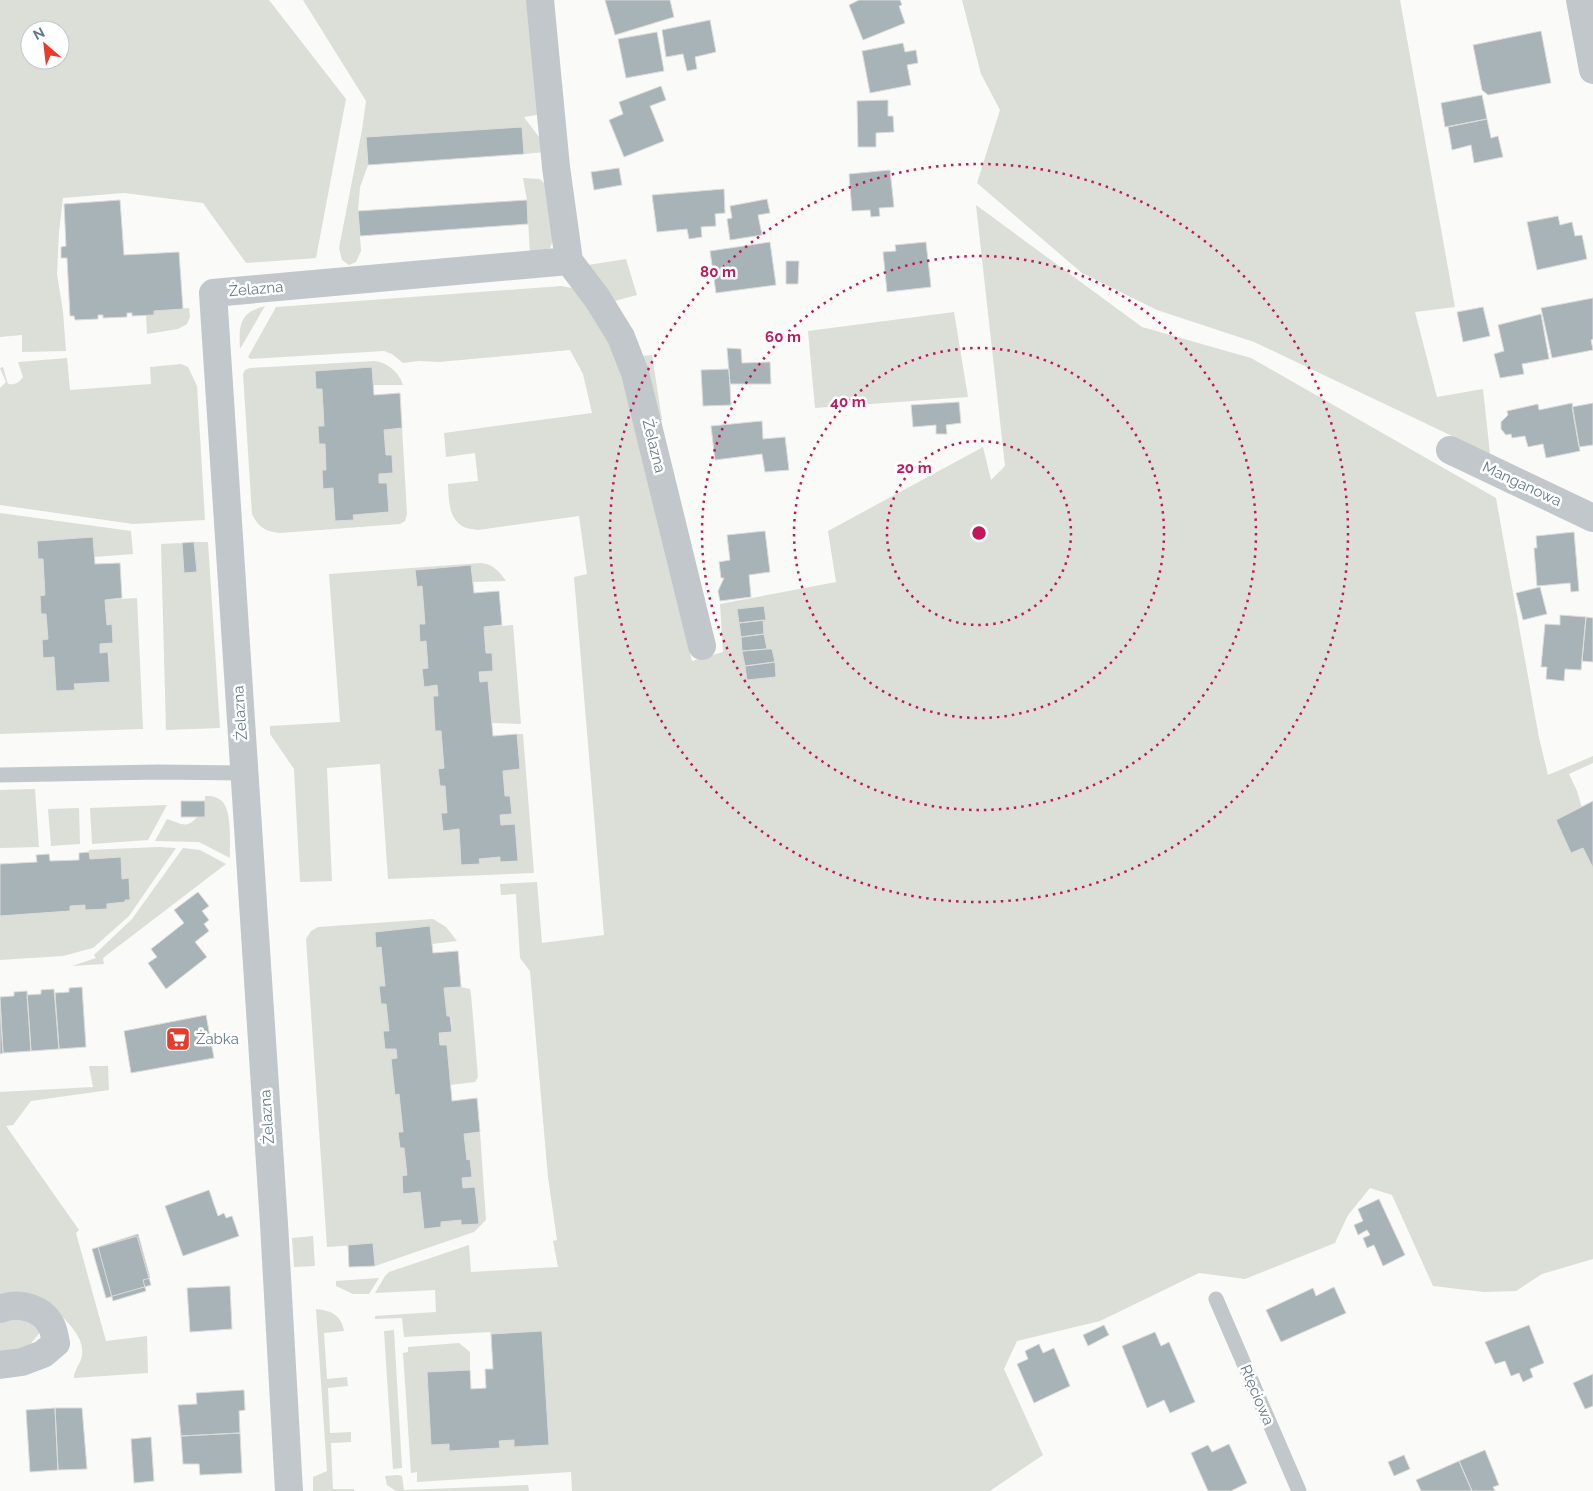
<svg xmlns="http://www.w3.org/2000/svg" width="1593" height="1491" font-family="Raleway,sans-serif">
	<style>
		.green { fill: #dbdfd7; fill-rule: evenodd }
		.building { fill: #a7b3b7; stroke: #dcdcda }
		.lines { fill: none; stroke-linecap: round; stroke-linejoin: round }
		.lane { stroke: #c1c7ca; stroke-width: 15 }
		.street { stroke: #c1c7ca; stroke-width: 28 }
		.ring { fill: none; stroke: #c2185b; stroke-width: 2.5; stroke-dasharray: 2.5 5 }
		.labels { text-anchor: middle; stroke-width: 5; stroke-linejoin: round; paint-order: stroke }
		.street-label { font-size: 15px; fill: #647a83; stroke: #fff }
		.poi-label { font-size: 15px; fill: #647a83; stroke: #fff; text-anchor: start }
		.centre { fill: #c2185b; stroke: #fff; stroke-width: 2.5 }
		.ring-label { font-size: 15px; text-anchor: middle; font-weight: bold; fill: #c2185b; stroke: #fff; stroke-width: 5; stroke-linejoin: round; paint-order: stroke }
	</style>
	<rect width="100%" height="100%" fill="#fafaf8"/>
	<!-- green -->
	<path class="green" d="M0 0H269L346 99 316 258 246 263 203 203 124 193 63 198 59 232 57 274 63 312 66 351 22 352V335L0 337ZM30 30H60V60H30Z
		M303 0H536L537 115 524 117 542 141 546 152 524 154 522 127 366 137 368 165 360 187 358 211 361 251 356 262 349 265 342 260 339 248 362 130 366 101Z
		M962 0H1400L1455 307 1415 312 1437 397 1483 389 1490 454 1254 342 1157 310 1082 273 977 183 1000 110 981 74Z
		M523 178 540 179 548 187 555 235 550 248 538 254 530 256 527 200Z
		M976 205 1142 327 1251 358 1496 498 1539 738 1548 775 1593 756V763L1569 774 1577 791 1582 808 1556 820 1571 853 1583 848 1593 868V1259L1542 1274 1516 1291 1484 1292 1433 1286 1392 1195 1370 1188 1348 1215 1335 1243 1245 1279 1199 1273 1100 1321 1017 1341 1004 1369 1043 1455 990 1491H572L571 1472 417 1482V1472L411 1473 403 1353 408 1352V1347L459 1343 470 1352V1370L427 1373 450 1451 499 1448V1441L514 1440 515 1447 549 1445 542 1331 491 1334 490 1332 404 1337 402 1318 375 1319V1316L436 1312 435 1290 375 1293 385 1276 389 1272 469 1245 471 1272 558 1267 553 1241 557 1240 548 1177 530 971 520 958 516 894 501 895 500 884 537 882 542 943 604 935 574 577 587 574 579 516 478 530C474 529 466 529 462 526 448 517 449 499 448 484L478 481 475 453 446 457 444 433 592 413 583 374 570 350 439 362 419 361 403 363 392 354 384 351 250 359 248 357 276 307 561 286 572 288 592 306 608 328 635 413 692 661 723 652 720 604 836 582 828 531 983 447 991 480 1005 466Z
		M626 259 637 295 611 302 588 265Z
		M265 306 240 349C239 325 239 313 265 306Z
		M189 308 190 317 187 324 178 329 147 334 146 315 154 311Z
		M954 312 968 397 815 408 808 331Z
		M652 355 662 420H654L640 356Z
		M67 358 70 390 151 384 150 367 181 364 188 367 197 386 205 520 133 524 0 505V388L6 382 0 368 3 367 8 384C15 385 19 383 23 377L18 362Z
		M375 361C388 363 399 372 403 385H373L372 367 322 389 324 426 319 444H325L326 470 322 471 323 489 333 488 335 521 353 520V515L389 512 387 483H379V474L393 472 392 455H386L384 430 402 428 407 514 405 521 400 524 280 533C265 531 259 528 252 514L243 374 245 370 250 368Z
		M0 513 131 531 133 554 94 557 93 537 37 541 38 559H43L45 595 40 596 41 614H46L48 639 42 640 43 658 54 657 74 690V684L110 682 109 653H100V644L113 643 112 625H107L105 600 137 598 143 729 0 734Z
		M194 542H208L220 728 166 730 161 544 182 543 184 572Z
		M481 563C493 564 499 571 506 581L473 582 471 565 415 570 417 587 422 586 425 624H419L420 642 426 641 428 668 422 669 424 686 437 685 438 696H433L435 731H441L444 768 438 769 440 786H445L447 813H441L443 830 459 829 462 865 479 864V859L500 857V862L517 861 515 824 501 825 500 815 512 814 510 796H505L503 771 520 769 517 734H523L534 873 388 879 380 764 327 768 332 881 300 882 294 769 270 734V726L340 722 329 574Z
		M513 625 521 724 492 723 488 682H480L479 672 493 670 492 653H486L484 627Z
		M35 789 39 847 0 848V790Z
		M205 796C209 796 214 796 217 798 234 804 229 843 230 858L199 842 155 841 167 819C180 823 187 830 197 817H205Z
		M167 805 148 840 92 844 90 808Z
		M79 808 80 844 51 846 48 809Z
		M159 847 176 848 129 916 93 948 63 956 0 960V916L70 911V906L85 905V910L107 909V904L125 902V900H130L129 879H122L121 857 90 859 89 850Z
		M183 848 200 850 226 864 103 958 104 964 72 966 96 958 94 955 132 919Z
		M433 919 446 927 457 941 432 944 430 926 375 932 376 947H381L385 986H379L381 1004H386L389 1031H383L385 1049H396L397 1058 391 1059 395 1095 399 1094 403 1132H398L400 1148H404L407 1175 402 1176 403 1193 420 1192 424 1229 441 1227V1222L461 1220 462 1225 478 1224 475 1187 463 1188 462 1178 471 1177 470 1159 467 1160 464 1134 480 1132 486 1220 474 1232 375 1266 373 1244 327 1247 306 939 311 931 318 927Z
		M461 987 470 989 471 994 478 1077 475 1082 450 1085 447 1045H440L439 1033 452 1032 451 1016H447L444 988Z
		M89 1066H108L109 1090 31 1101 13 1125 6 1126 79 1230 76 1233 106 1341 147 1336 148 1373 74 1378C74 1369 81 1364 82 1355 85 1335 63 1319 51 1305L0 1300V1092L93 1087Z
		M313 1236 315 1266 294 1267 292 1238Z
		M379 1278 369 1294H353L336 1286V1281Z
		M316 1309C331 1311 341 1314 344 1331L324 1333 327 1379 347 1377 348 1386 328 1388 330 1433 351 1432V1442L331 1443 333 1489H354V1491H313V1477L327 1471Z
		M32 1318 41 1331 24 1352 0 1357V1320Z
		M394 1330 402 1468 393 1469 384 1331Z
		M398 1475 402 1476 404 1490 528 1485 529 1491H396L387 1485 385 1476Z"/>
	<!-- building -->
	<path class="building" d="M605 0H670L674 17 615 35Z
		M859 0H900L902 5 899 6 905 23 863 40 849 5Z
		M710 20 716 52 695 57 697 69 687 71 683 54 666 57 662 30Z
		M1541 31 1551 83 1488 95 1482 90 1473 45Z
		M657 32 664 71 626 78 618 39Z
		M903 43 905 52 916 50 918 63 907 65 911 85 870 93 862 51Z
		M661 86 666 100 650 106 664 141 624 157 609 120 623 114 619 102Z
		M1482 95 1487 119 1445 127 1441 103Z
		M888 100V116H893L894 132 876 133V147H858L857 101Z
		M1487 119 1491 138 1498 136 1503 157 1474 163 1471 145 1452 150 1448 127Z
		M522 127 524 154 368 165 366 137Z
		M619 168 622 185 594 190 591 172Z
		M890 170 894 207 879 208 880 216 871 217 870 210 852 211 849 174Z
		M724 189 725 213 715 214 716 226 701 227 702 237 689 239 687 229 657 232 652 195Z
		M767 199 770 213 758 215 762 235 730 240 727 219 732 218 730 206Z
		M120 200 124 255 179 252 183 309 154 311V315L132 316V313H127V317L103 318V315H98V319L75 320 74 316H70L67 258H61V247L66 246 64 204Z
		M527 200 528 224 360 236 358 211Z
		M1558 216 1560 225 1572 222 1575 236 1582 235 1587 259 1537 270 1527 222Z
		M770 242 776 285 716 293 710 251Z
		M926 242 931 287 887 292 883 252 896 251 895 245Z
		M786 261H799L798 284H786Z
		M1593 298V339L1591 340 1593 350 1552 358 1541 308Z
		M1483 307 1490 336 1463 342 1457 312Z
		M1541 314 1549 359 1522 364 1524 374 1500 378 1494 354 1504 351 1498 325Z
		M727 348 741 349 742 363 770 362 771 384H730Z
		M372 367 374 395 400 393 402 428 384 430 386 455H392L393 473 379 474V483H387L389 512 353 515 354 520 335 521 333 488 323 489 322 470H326L325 444H319L318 426H324L322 389H316L315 371Z
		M729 369 731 405 703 406 701 370Z
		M959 402 961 423 946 425 947 434H936V425L913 427 911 405Z
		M1572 403 1580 451 1546 458 1543 444 1528 447 1525 436 1512 438 1511 434 1506 435 1501 429V422L1508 415 1507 411 1538 404 1539 410Z
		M1593 403V445L1579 447 1572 407Z
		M762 421 763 439 785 437 789 470 765 472 762 454 715 460 711 426Z
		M765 531 770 572 749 575 751 597 720 601 718 591 724 578H721L719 562 730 560 727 535Z
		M1574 532 1579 591 1571 592 1570 583 1537 586 1534 548H1537L1536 536Z
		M93 537 95 564 120 563 122 598 105 600 107 625 112 624 113 643 100 644V653L108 652 110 682 74 684 75 690 56 691 54 657 43 658 42 640 48 639 46 614H41L40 596 45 595 43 559H38L37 541Z
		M194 542 197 572 184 573 182 543Z
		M471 565 474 593 499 591 502 625 484 627 486 653H492L493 671 479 672 480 682 488 681 493 736 517 734 520 769 503 771 505 796H510L512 814 500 815 501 825 515 824 518 861 500 862V857L479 859 480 864 461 865 459 829 443 831 441 813H447L445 786H440L438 769 444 768 441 731H435L433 696H438L437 685 424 687 422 669 428 668 426 641 420 642 419 624H425L422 586 417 587 415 570Z
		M1540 587 1547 614 1523 620 1516 593Z
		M764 606 766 620 739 623 737 609Z
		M1560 615 1586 617 1581 670 1565 669 1564 681 1546 679 1547 667H1541L1545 624 1560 625Z
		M1586 617 1593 618V662L1582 661Z
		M763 620 764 634 741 637 739 623Z
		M764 634 767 649 742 651 741 637Z
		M767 649H772L775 662 745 666 742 651Z
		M775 662 776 677 747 680 745 666Z
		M181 801H205V817H181Z
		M1593 801V868L1583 848 1571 853 1556 820Z
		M89 852 90 859 121 857 122 879 129 878 130 900H125V902L107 904V909L85 910V905L70 906V911L0 916V864L37 862 36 855 49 854 50 861 79 860V853Z
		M198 892 209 906 202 911 209 920 204 924 209 931 195 942 207 957 166 989 148 963 157 957 151 949 184 923 174 910Z
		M430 926 433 953 458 951 461 987 444 988 447 1016H450L452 1032 439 1033 440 1045H447L452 1101 477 1098 480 1132 464 1134 467 1160 470 1159 472 1177 462 1178 463 1188 475 1187 479 1224 461 1225V1220L441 1222V1227L424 1229 420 1192 403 1194 402 1176 407 1175 404 1148H400L398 1132H403L399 1094 395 1095 391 1059 397 1058 396 1049H385L383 1031H389L386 1004H381L379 986H385L381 947 376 948 375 932Z
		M82 987 86 1047 59 1049 55 993 69 992V988Z
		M54 989 59 1049 31 1051 27 995 41 994V990Z
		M27 991 31 1051 3 1053 0 997 14 996V992Z
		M0 1005 3 1053 0 1054Z
		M206 1015 214 1058 131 1073 124 1031Z
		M209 1190 218 1216 224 1213 226 1218 232 1216 239 1236 183 1256 165 1206Z
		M1379 1199 1405 1255 1383 1266 1374 1245 1367 1248 1363 1238 1370 1235 1367 1230 1358 1235 1354 1225 1363 1221 1358 1209Z
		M138 1234 150 1278 143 1280 146 1291 113 1301 98 1247Z
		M137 1236 151 1285 106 1298 92 1249Z
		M373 1243 375 1266 349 1267 348 1245Z
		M230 1286 232 1329 190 1332 187 1288Z
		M1334 1287 1346 1313 1281 1342 1266 1310 1313 1288 1316 1296Z
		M1104 1325 1109 1335 1088 1346 1083 1335Z
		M1529 1325 1544 1363 1530 1369 1533 1377 1523 1382 1519 1373 1511 1376 1505 1361 1495 1364 1485 1342Z
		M542 1331 549 1445 514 1447V1440L499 1441 500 1448 449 1451V1444L431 1445 427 1372 470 1370 471 1389 486 1388 485 1369H493L491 1334Z
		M1155 1332 1161 1346 1169 1342 1195 1402 1170 1413 1164 1400 1147 1408 1122 1346Z
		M1039 1344 1043 1353 1054 1348 1070 1386 1034 1403 1017 1364 1028 1359 1025 1351Z
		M1593 1374V1406L1585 1409 1573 1383Z
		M244 1390 245 1410 239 1411 240 1433 181 1436 178 1405 197 1404 196 1393Z
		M55 1408 58 1470 30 1472 26 1410Z
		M55 1408H82L87 1469 58 1470Z
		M240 1433 242 1473 200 1475 199 1464H183L181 1436Z
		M151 1437 154 1481 134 1483 131 1439Z
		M1229 1444 1247 1483 1231 1491H1208L1191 1453 1208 1445 1212 1452Z
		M1485 1450 1499 1485 1493 1487 1495 1491H1472L1459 1461Z
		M1404 1455 1410 1469 1394 1476 1388 1462Z
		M1459 1461 1472 1491H1421L1416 1480Z"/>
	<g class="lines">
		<!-- lane -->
		<path class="lane" d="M0 775 158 772 244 773
			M1216 1299 1299 1491"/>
		<!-- street -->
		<path class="street" d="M540 0 556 167 569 261
			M1580 0 1593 70
			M1450 450 1593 518
			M0 1309C19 1301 43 1308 52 1327 54 1332 55 1338 56 1343L43 1354 22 1362 0 1365
			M289 1491 274 1224 213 293 569 261 597 298 621 337 635 373 702 646"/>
	</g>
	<!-- distance rings -->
	<g class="ring">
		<circle cx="979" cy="533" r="92"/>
		<circle cx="979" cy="533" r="185"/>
		<circle cx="979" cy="533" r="277"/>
		<circle cx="979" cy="533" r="369"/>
	</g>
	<!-- icons -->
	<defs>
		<symbol id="supermarket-square" viewBox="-11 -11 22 22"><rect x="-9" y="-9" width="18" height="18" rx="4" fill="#e73c2b" stroke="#fff"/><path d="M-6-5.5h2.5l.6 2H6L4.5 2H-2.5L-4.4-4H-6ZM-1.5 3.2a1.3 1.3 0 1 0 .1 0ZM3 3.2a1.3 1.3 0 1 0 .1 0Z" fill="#fff"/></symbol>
	</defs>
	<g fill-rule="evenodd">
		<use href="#supermarket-square" x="164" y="1025" width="28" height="28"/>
	</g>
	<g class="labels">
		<!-- street labels -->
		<g class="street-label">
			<text transform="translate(256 289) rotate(-5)" y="5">Żelazna</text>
			<text transform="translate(654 446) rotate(76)" y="5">Żelazna</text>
			<text transform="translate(1522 484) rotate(25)" y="5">Manganowa</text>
			<text transform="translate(240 713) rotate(-94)" y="5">Żelazna</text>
			<text transform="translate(267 1117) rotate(-94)" y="5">Żelazna</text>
			<text transform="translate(1257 1395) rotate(67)" y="5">Rtęciowa</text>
		</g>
		<!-- poi labels -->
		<g class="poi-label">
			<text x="196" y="1044">Żabka</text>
		</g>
	</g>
	<circle cx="979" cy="533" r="8" class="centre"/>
	<g class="ring-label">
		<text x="718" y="277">80 m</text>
		<text x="783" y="342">60 m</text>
		<text x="848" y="407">40 m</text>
		<text x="914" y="473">20 m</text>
	</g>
	<!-- north arrow -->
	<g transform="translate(45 45) rotate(332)"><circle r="24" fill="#ffffff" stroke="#c1cacd"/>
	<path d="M0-4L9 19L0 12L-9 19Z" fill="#e73c2b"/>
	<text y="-8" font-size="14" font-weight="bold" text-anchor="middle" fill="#647a83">N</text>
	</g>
</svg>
